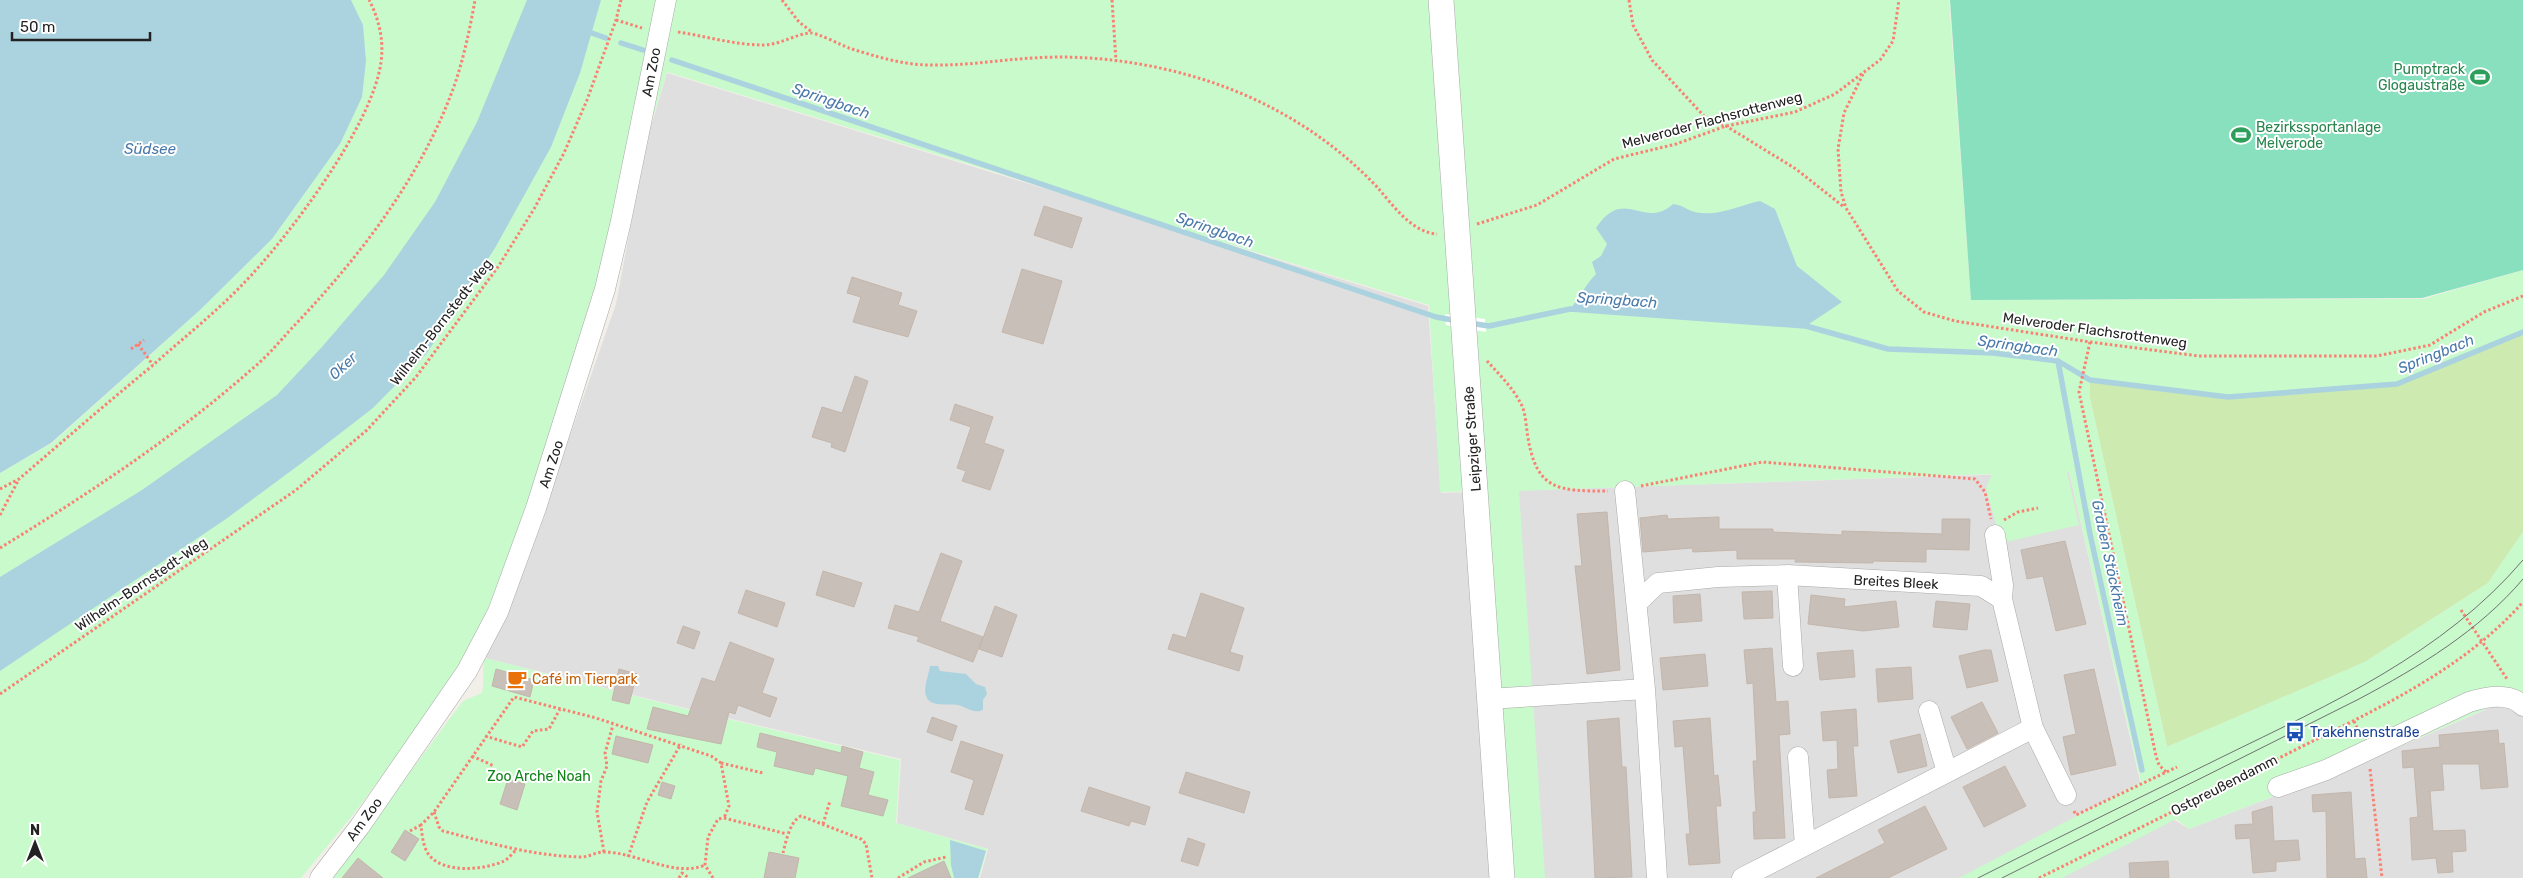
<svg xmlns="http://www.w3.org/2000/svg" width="2523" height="878" font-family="Rubik,sans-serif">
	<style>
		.residential { fill: #e0dfdf }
		.grass { fill: #cdebb0 }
		.park { fill: #c8facc }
		.pitch { fill: #88e0be }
		.water { fill: #aad3df }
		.pier { fill: #fff }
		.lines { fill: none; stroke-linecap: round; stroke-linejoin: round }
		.stream { stroke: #aad3df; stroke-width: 5.5 }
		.building { fill: #c7bfb8; stroke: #c4b6ab }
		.minor-casing { stroke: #a9a9a9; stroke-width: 21 }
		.tertiary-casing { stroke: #a9a9a9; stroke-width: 26 }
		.path { stroke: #fa8072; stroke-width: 3; stroke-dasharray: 2.5 2.5; stroke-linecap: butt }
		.minor { stroke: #fff; stroke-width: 20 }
		.tertiary { stroke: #fff; stroke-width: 25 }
		.tram { stroke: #707070; stroke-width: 1 }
		.labels { text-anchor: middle; stroke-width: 4; stroke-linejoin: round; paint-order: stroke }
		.leisure-label { font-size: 14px; fill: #27864d; stroke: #fff; text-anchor: end }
		.street-label { font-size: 14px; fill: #222; stroke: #fff }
		.food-label { font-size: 14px; fill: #c56008; stroke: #fff; text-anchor: start }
		.transit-label { font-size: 14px; fill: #164399; stroke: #fff; text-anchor: start }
		.park-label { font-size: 14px; fill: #0c8416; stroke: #fff }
		.water-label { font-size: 15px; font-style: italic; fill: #4a7aab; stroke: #fff }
	</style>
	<rect width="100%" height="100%" fill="#f2efe9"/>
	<!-- residential -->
	<path class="residential" d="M667 73 1428 306 1441 493 2069 472 2142 790 2168 816 2189 829 2369 760 2494 706 2523 698V878H980L988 849 897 823 901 759 685 708 485 658 523 570 616 304 647 139Z"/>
	<!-- grass -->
	<path class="grass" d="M2523 332V532L2488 583 2365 662 2167 747 2090 398V380L2228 397 2397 384Z"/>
	<!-- park -->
	<path class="park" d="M351 0H1949L1971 300 2423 299 2523 270V332L2397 384 2228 397 2090 381V398L2167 747 2365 662 2488 583 2523 532V698L2493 706 2368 760 2189 829 2176 819 2062 878H1959L2141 782 2069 471 2067 472 2079 525 2001 543 1986 488 1992 474 1519 491 1545 878H1506L1480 491 1440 492 1429 305 667 72 567 393 520 533 465 663 356 811 301 878H0V473L52 443 200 310 272 239 340 144 363 25Z
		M485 658 686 709 900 760 896 823 987 849 979 878H331L463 701 482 693C485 679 481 671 485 658Z"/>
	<!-- pitch -->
	<path class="pitch" d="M1950 0H2523V270L2422 298 1971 300Z"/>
	<!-- water -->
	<path class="water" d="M0 0H351L363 25 366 61 362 97 340 144 272 239 200 310 51 443 0 473Z
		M527 0H601L580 73 551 147 495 248 427 353 373 408 303 462 226 519 0 671V577L142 490 277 395 321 348 384 275 435 202 477 122Z
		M1760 201 1775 209 1797 266 1842 302 1806 326 1570 309C1580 298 1585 285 1596 274L1592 262 1601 256 1607 244 1596 228C1625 185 1643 231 1673 204 1684 205 1690 213 1702 213 1723 215 1740 205 1760 201Z
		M930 666H938L940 671 966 674 976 684 985 687 987 694 983 700V710C973 714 967 707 958 705 949 703 930 708 926 696 923 688 929 674 930 666Z
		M950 840 986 851 978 878H954L951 865Z"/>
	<!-- pier -->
	<path class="pier" d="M1445 314 1485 319 1486 332 1446 325Z"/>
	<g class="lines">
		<!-- stream -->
		<path class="stream" d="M586 31 606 38
			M621 43 643 50
			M672 60 1436 317 1458 321
			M1469 323 1489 326 1570 309 1806 326 1888 349 1993 353 2058 361 2090 380 2228 397 2397 384 2523 332
			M2058 361 2090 534 2142 770"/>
	</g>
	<!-- building -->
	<path class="building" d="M1044 206 1082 218 1072 248 1034 235Z
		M1022 269 1062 281 1043 344 1002 332Z
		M852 277 902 293 898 305 917 311 908 337 853 322 861 297 847 293Z
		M855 376 868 381 845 452 831 447 832 443 812 437 822 407 842 413Z
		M955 404 993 417 984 443 1004 450 990 490 962 481 966 471 957 468 971 427 950 420Z
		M1607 512 1620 670 1587 674 1575 566H1582L1577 514Z
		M1667 515 1668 519 1719 517V529H1773V532L1842 535V531L1942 534V519H1970L1969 550 1926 549V562L1873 561V563L1795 562 1796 559H1737V550L1693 552 1692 548 1643 552 1640 518Z
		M2065 541 2086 624 2056 631 2043 576 2027 579 2021 550Z
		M941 553 962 561 940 621 983 637 973 662 917 641 919 637 888 628 895 605 919 612Z
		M823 571 862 583 854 607 816 595Z
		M746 590 785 603 777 627 738 613Z
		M1772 591 1773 618 1744 619 1742 592Z
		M1201 593 1244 608 1230 652 1243 656 1239 671 1168 649 1173 634 1186 638Z
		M1700 594 1702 621 1674 623 1673 596Z
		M1811 595 1845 599 1844 607 1896 601 1899 627 1863 631 1808 624Z
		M1936 601 1970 604 1967 630 1933 627Z
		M995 606 1017 615 1002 657 979 649Z
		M683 626 700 632 694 649 677 643Z
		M730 642 774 659 762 693 777 698 770 717 738 705 735 714 729 712 721 744 647 729 653 707 688 716 702 678 715 682Z
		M1772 648 1776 702 1788 701 1790 734 1779 735 1785 838 1754 839 1753 812H1756L1753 761H1757L1753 683 1747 684 1744 650Z
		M1853 650 1855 677 1820 680 1817 653Z
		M1984 650H1991L1998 681 1967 688 1959 656Z
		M1705 654 1708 686 1663 690 1660 658Z
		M1911 667 1913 699 1878 702 1876 669Z
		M496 669 534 680 530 697 492 686Z
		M619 669 637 674 629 704 612 700Z
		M2094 669 2116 765 2071 775 2063 737 2076 734 2064 675Z
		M1982 702 1998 733 1967 749 1951 717Z
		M1856 709 1858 746H1853L1857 796 1829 798 1827 770 1838 769 1837 740 1823 741 1821 712Z
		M932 717 957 726 952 741 927 732Z
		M1619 718 1622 767H1626L1632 877 1595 878 1587 721Z
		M1710 718 1714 776 1718 775 1721 806H1716L1720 863 1689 865 1686 834H1690L1683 746 1675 747 1673 721Z
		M2498 730 2499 744 2504 743 2508 787 2481 789 2479 764H2442L2444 790 2430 791 2433 831 2465 830 2466 851 2452 852 2453 872 2438 873 2436 858 2412 860 2410 818 2418 817 2414 767 2403 768 2402 751 2440 747 2439 735Z
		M760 733 841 753 842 746 863 752 859 768 874 772 868 795 888 800 883 816 841 806 848 776 815 768 813 775 774 766 777 752 757 747Z
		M1920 734 1927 766 1898 773 1890 741Z
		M616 736 653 745 648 763 612 754Z
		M961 741 1003 755 983 815 965 809 974 780 951 772Z
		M2005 766 2026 806 1984 827 1963 787Z
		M1186 772 1250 792 1244 813 1179 793Z
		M508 779 525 784 517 810 500 804Z
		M662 782 675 786 671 799 658 795Z
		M1089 787 1150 807 1145 825 1131 821 1129 826 1081 811Z
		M2351 792 2355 859 2365 858 2367 878H2327L2326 811 2313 812 2312 795Z
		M1925 806 1947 849 1888 878H1816L1885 843 1878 830Z
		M2272 806 2274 841 2298 840 2300 860 2276 862V871L2253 873 2250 838 2236 839 2235 825 2253 824 2252 812Z
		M405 830 419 839 405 861 391 852Z
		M1188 838 1205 844 1198 866 1181 861Z
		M769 852 799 858 795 878H764Z
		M358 858 383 878H342Z
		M944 861 951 878H908Z
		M2168 861 2169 878H2130L2129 863Z"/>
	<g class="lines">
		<defs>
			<path id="minor" d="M1625 491 1645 689 1657 878
				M1995 535 2003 585 2002 599 2033 728 2066 795
				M1787 575 1793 666
				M1637 603 1658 583 1718 577 1787 575 1981 586 2002 599
				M1489 699 1645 689
				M1929 711 1947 772
				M1798 757 1805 845
				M2278 787 2326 770 2469 702C2485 697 2510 692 2523 706
				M320 878 360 826 467 671 498 612 536 508 605 289 621 221 666 0
				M1742 878 2033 728"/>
			<path id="tertiary" d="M1441 0 1502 878"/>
		</defs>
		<!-- minor casing -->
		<use href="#minor" class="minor-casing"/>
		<!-- tertiary casing -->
		<use href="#tertiary" class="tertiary-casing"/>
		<!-- path -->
		<path class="path" d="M782 0 799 22 812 32
			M1112 0 1116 61
			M1629 0 1633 25 1652 60 1704 116 1726 126 1796 169 1844 207
			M616 20 642 28
			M678 32C705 36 735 45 763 45 780 45 795 34 811 33 818 33 841 45 849 48 874 56 903 65 930 65 965 66 998 60 1033 58 1090 54 1153 63 1208 81 1272 102 1331 138 1377 187 1393 205 1411 232 1437 234
			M1863 74 1844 113 1838 149 1841 192 1846 208 1898 291 1924 312 1955 321 2090 342 2199 356H2377L2430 345 2484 312 2523 296
			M1477 224 1537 205 1614 159 1676 144 1726 126 1795 112 1835 94 1880 60 1893 41 1899 0
			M2090 342 2079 392 2156 756 2159 765 2166 772
			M138 344 153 365
			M131 349 144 340
			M1487 361C1499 374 1513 388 1521 404 1526 413 1526 427 1528 438 1537 491 1559 491 1608 491
			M1641 486 1762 462 1975 479 1985 492 1991 519
			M0 489 19 479C63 441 107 403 152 366 182 339 214 314 242 285 287 239 373 125 381 62 384 40 379 19 369 0
			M0 515 19 479
			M2004 520 2018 512 2038 508
			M0 548C88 494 175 437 252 369 267 357 279 342 292 328 354 263 414 187 448 102 461 71 469 34 475 0
			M2461 610 2507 679
			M0 694 296 490 367 430 416 377 498 267 534 209 564 153 587 100 616 20 621 0
			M2354 721 2360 735
			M485 736 522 747 533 731 549 729 560 709
			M472 756 494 766
			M721 763 763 773
			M2370 769 2382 878
			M2074 811 2076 815 2177 767
			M434 812 439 827 443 831C489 843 534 856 581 857 589 857 596 852 604 852 636 852 675 878 705 865
			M823 824 830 801
			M410 831 421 825
			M515 851C512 854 508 859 504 861 484 870 444 874 429 855 423 847 422 835 421 825L434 812 514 697 596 718 711 756 721 763 729 806 724 818
			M604 852 597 812 601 781 607 766 605 753 613 725
			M783 853C786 841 790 821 801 816L861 839 866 844 872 878
			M628 857 647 802 681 744
			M679 878 682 873 689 878
			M713 878 705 865 708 837 718 819 724 818 787 834
			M898 878 924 862 946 857
			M2039 878C2124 836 2208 794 2293 751 2374 710 2461 672 2523 602"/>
		<!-- minor -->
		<use href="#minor" class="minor"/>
		<!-- tertiary -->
		<use href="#tertiary" class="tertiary"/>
		<!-- tram -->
		<path class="tram" d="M1978 878C2059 837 2141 797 2222 757 2330 704 2443 654 2523 560
			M2002 878 2359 699C2419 667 2479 631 2523 579"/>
	</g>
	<!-- icons -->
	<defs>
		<symbol id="stadium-bare" viewBox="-9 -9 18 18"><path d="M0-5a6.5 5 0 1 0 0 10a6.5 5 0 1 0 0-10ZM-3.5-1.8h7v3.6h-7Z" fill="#2e9e5b" stroke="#fff" stroke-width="2.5" paint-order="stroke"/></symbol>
		<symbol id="cafe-bare" viewBox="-9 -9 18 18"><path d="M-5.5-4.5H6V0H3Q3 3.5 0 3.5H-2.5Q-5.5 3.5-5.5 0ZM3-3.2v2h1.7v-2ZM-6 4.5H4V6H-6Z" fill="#e8710a" stroke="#fff" stroke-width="2.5" paint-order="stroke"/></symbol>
		<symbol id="bus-bare" viewBox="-9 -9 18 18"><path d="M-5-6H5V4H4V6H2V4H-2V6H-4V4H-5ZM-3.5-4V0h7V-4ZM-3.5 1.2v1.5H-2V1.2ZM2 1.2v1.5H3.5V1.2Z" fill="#1a4fb4" stroke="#fff" stroke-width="2.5" paint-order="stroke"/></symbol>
	</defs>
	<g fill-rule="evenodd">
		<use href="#stadium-bare" x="2466" y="63" width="28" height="28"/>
		<use href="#stadium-bare" x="2227" y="121" width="28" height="28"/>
		<use href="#cafe-bare" x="503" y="665" width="28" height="28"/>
		<use href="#bus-bare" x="2281" y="718" width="28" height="28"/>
	</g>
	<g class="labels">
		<!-- leisure labels -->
		<g class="leisure-label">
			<text x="2465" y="74">Pumptrack<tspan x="2465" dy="16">Glogaustraße</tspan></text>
			<text x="2256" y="132" text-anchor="start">Bezirkssportanlage<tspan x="2256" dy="16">Melverode</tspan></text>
		</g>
		<!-- street labels -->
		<g class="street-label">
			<text transform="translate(651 72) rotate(-79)" y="5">Am Zoo</text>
			<text transform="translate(1712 120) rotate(-15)" y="5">Melveroder Flachsrottenweg</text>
			<text transform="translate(441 322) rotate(-52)" y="5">Wilhelm-Bornstedt-Weg</text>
			<text transform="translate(2095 330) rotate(8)" y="5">Melveroder Flachsrottenweg</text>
			<text transform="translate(1472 439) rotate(-94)" y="5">Leipziger Straße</text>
			<text transform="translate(551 464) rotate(-72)" y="5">Am Zoo</text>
			<text transform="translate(1896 582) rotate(3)" y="5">Breites Bleek</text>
			<text transform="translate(141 584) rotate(-34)" y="5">Wilhelm-Bornstedt-Weg</text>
			<text transform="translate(2224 785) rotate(-27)" y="5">Ostpreußendamm</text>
			<text transform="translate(364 819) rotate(-54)" y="5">Am Zoo</text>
		</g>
		<!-- food labels -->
		<g class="food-label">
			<text x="532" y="684">Café im Tierpark</text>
		</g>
		<!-- transit labels -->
		<g class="transit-label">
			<text x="2310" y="737">Trakehnenstraße</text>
		</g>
		<!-- park labels -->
		<g class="park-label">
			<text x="539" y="781">Zoo Arche Noah</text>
		</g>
		<!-- water labels -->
		<g class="water-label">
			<text transform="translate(831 101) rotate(19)" y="5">Springbach</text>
			<text x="150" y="154">Südsee</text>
			<text transform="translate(1215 230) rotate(19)" y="5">Springbach</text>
			<text transform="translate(1617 300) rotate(4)" y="5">Springbach</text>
			<text transform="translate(2018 346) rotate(8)" y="5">Springbach</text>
			<text transform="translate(2436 354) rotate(-22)" y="5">Springbach</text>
			<text transform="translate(343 366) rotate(-43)" y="5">Oker</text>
			<text transform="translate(2110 563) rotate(78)" y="5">Graben Stöckheim</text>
		</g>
	</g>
	<!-- north arrow -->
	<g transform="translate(35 843)" stroke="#ffffff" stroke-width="4" paint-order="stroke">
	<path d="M0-4L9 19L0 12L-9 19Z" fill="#222222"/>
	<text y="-8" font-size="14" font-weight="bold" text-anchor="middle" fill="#222222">N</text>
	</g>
	<!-- scale -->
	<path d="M12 32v8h138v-8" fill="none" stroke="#222222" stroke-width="2.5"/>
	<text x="20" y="32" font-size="15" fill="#222222" stroke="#ffffff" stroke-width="4" paint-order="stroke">50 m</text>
</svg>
